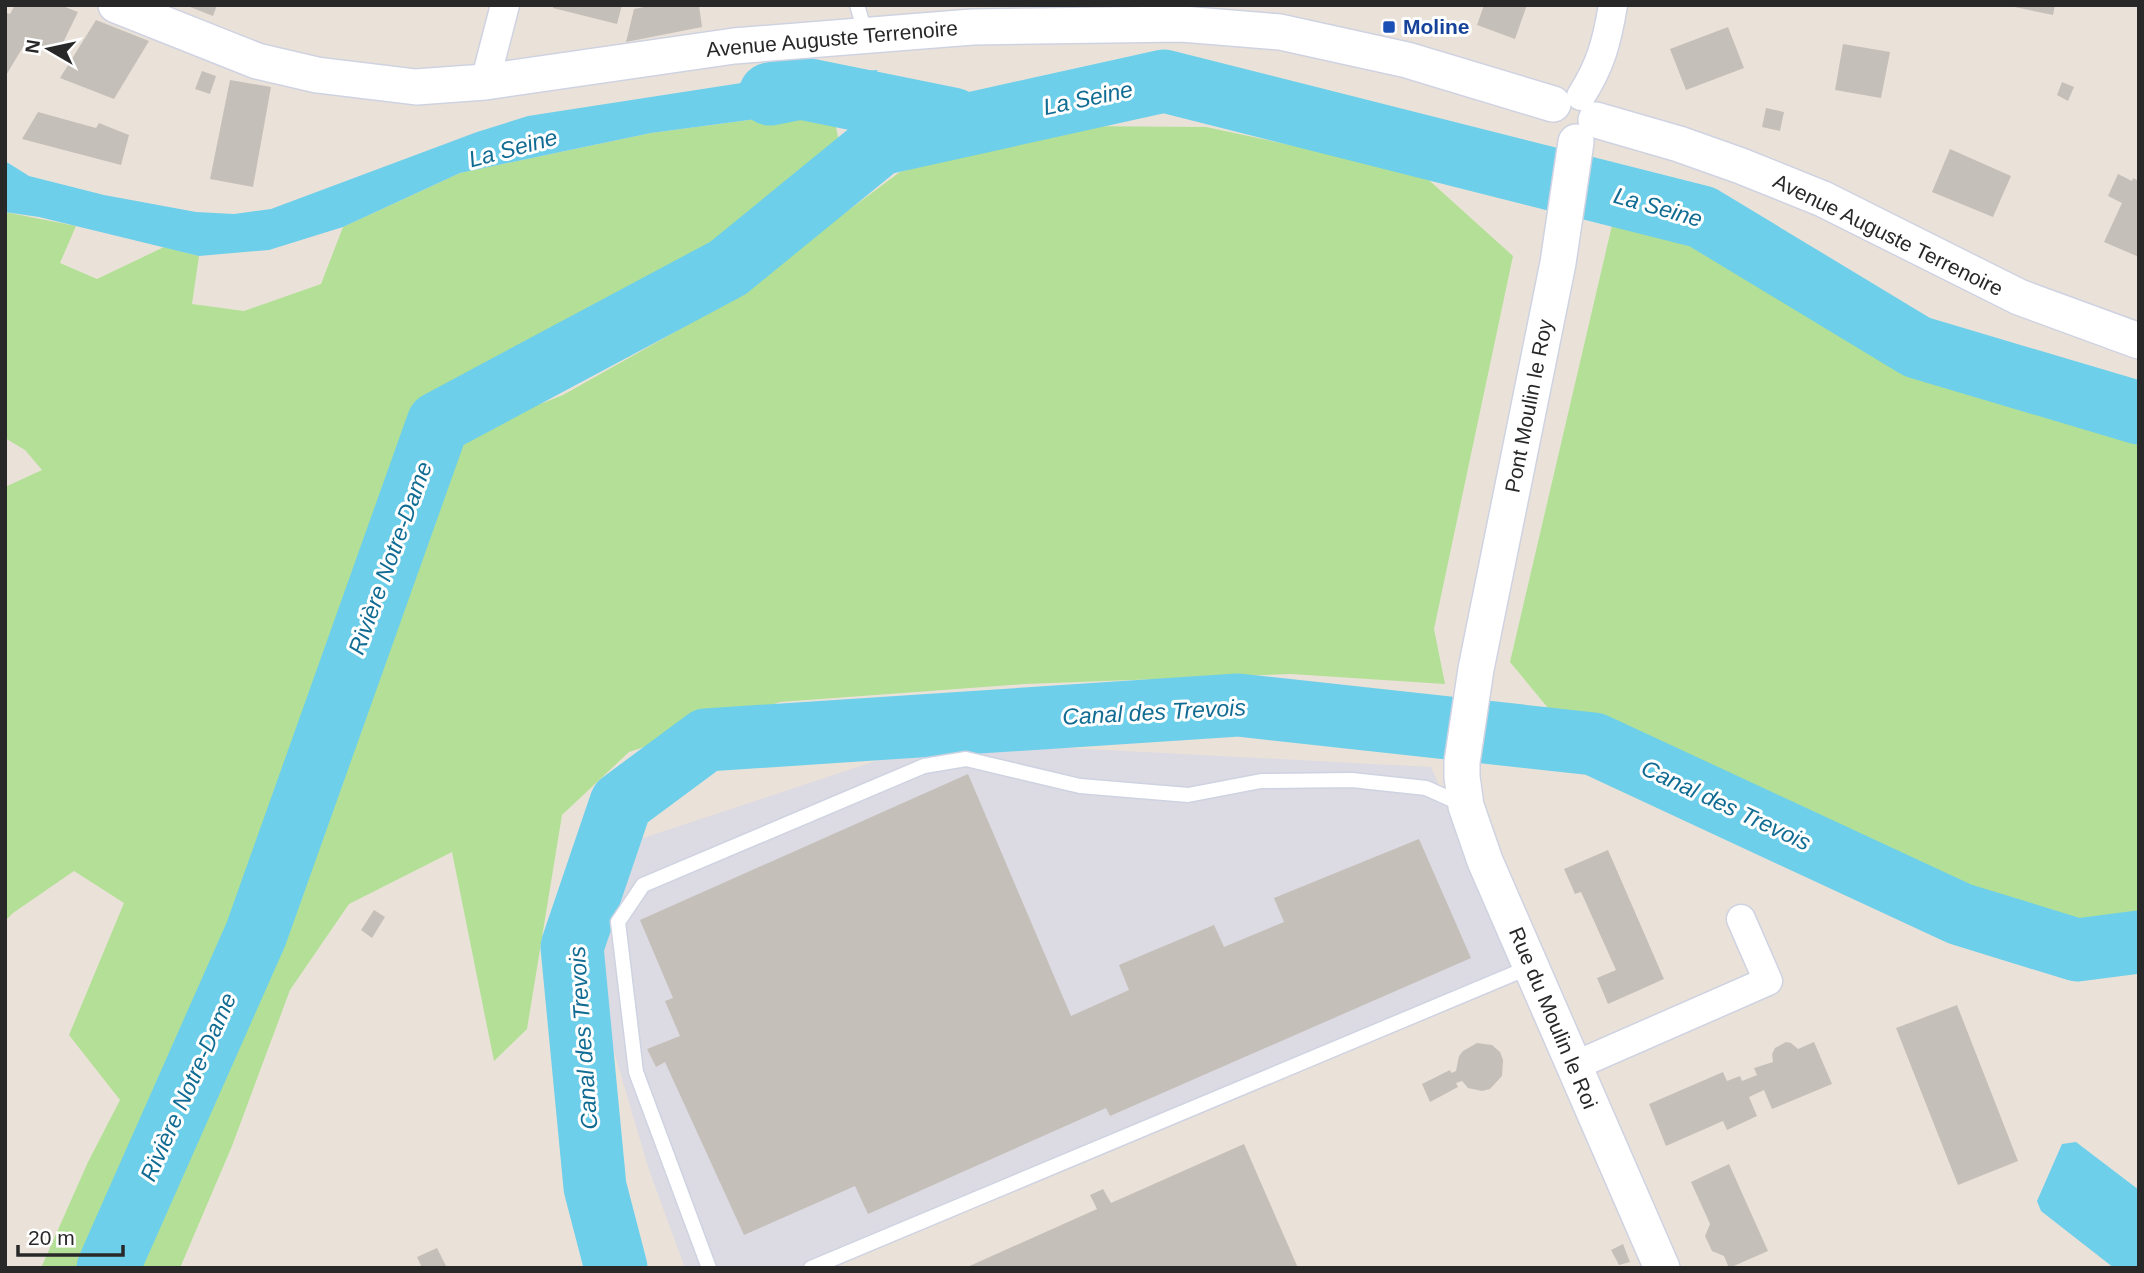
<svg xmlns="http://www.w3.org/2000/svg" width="2144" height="1273" font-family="Arial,sans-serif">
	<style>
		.industrial { fill: #dcdae2 }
		.green { fill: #b3e096 }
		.water { fill: #6ecfea }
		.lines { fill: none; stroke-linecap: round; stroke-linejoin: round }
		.river { stroke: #6ecfea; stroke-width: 63 }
		.building { fill: #c5bfb9 }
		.service-casing { stroke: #cfd3e1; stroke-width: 17 }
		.minor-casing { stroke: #cfd3e1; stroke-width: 31 }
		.tertiary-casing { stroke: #cfd3e1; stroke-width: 38 }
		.service { stroke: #fff; stroke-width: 14 }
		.minor { stroke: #fff; stroke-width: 28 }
		.tertiary { stroke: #fff; stroke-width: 35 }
		.transit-dot { fill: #1a4fb4; stroke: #fff; stroke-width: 2.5 }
		.labels { text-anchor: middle; stroke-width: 6; stroke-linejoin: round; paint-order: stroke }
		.transit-label { font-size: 21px; font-weight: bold; fill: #164399; stroke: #fff; text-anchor: start }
		.street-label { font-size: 21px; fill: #282828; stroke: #fff }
		.water-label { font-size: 23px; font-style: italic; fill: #116c93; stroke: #fff }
	</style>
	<rect width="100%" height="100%" fill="#eae2d9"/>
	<!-- industrial -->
	<path class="industrial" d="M936 741 1431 767 1524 976 811 1268H685L649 1170 588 964 622 845Z"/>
	<!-- green -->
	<path class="green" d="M817 111 835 122 839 142 800 184 709 249 471 374 428 408 398 484 296 792 177 1082 90 1268H41L88 1162 120 1100 69 1035 124 903 74 871 13 913 5 921V487L42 470 25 450 5 438V212L76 226 60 263 97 279 164 247 199 256 192 304 244 311 321 284 343 227 460 173 651 133Z
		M1067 126 1206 127 1421 173 1513 256 1434 629 1445 684 1291 674 1025 684 780 702 629 752 562 815 527 1029 494 1061 452 852 349 904 290 990 232 1146 180 1268H127L198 1115 313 830 417 518 459 436 563 395 714 310 900 172Z
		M1613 221 1692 236 1936 375 2064 411 2139 438V922L2098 929 1980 893 1708 771 1553 714 1510 662Z"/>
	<!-- water -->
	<path class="water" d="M878 70 835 122 817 111 651 133 460 173 343 227 269 250 199 256 39 217 5 212V161L29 176 104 195 196 212 234 214 271 209 477 132 528 116 786 76Z
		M2076 1142 2139 1190V1268H2114L2041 1211 2037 1201 2062 1144Z"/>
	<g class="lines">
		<!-- river -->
		<path class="river" d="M770 94 800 88 953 119
			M108 1268 256 934 438 423 728 268 880 144 1164 81 1702 217 1917 347 2139 413
			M616 1268 595 1187 572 947 621 803 706 740 1238 705 1594 744 1960 914 2077 950 2139 942"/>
	</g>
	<!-- building -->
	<path class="building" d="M15 5H60L78 12 57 55 26 42 5 77V12L10 14Z
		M185 5H217L213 16Z
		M554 5H622L617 24 553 8Z
		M644 5H699L702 27 626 42 634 9 644 7Z
		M1484 5H1527L1515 39 1477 25Z
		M2005 5H2055L2053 15Z
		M96 20 149 41 114 99 60 78Z
		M1728 27 1744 68 1686 90 1670 49Z
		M1843 44 1890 52 1881 98 1835 90Z
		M202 71 216 76 210 94 195 89Z
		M230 80 271 87 253 187 210 179Z
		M2062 82 2074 87 2068 101 2057 95Z
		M1766 108 1784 112 1780 131 1762 127Z
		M38 112 96 128 99 123 129 135 121 165 22 139Z
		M1950 149 2011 176 1993 217 1932 192Z
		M2118 174 2132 181 2133 178 2139 181V257L2104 242 2122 203 2108 196Z
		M968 774 1071 1016 1129 990 1119 965 1214 925 1224 947 1284 922 1274 898 1419 839 1471 958 1110 1116 1106 1108 868 1214 855 1186 744 1235 665 1062 656 1067 647 1049 680 1036 665 1001 673 998 640 920Z
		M1608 850 1664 979 1608 1004 1597 978 1616 970 1581 892 1575 894 1564 869Z
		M374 910 385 917 372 938 361 930Z
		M1957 1005 2018 1161 1958 1185 1896 1028Z
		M1786 1042 1791 1043 1798 1049 1814 1042 1832 1084 1772 1109 1764 1090 1749 1097 1757 1116 1727 1130 1723 1121 1666 1146 1649 1104 1723 1072 1727 1081 1740 1076 1742 1081 1757 1075 1754 1068 1773 1062 1772 1054 1775 1048Z
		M1477 1043 1492 1045 1500 1052 1503 1060 1502 1076 1490 1089 1482 1091 1468 1088 1462 1081 1456 1083 1458 1087 1430 1102 1422 1084 1450 1070 1451 1073 1456 1071 1459 1056 1463 1051Z
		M1244 1144 1298 1268H965L1097 1209 1090 1195 1103 1189 1111 1203Z
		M1729 1164 1768 1251 1729 1268 1724 1256 1712 1251 1705 1236 1710 1224 1691 1182Z
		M1623 1244 1630 1262 1619 1265 1611 1250Z
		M437 1248 447 1268H422L417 1257Z"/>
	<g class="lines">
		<defs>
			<path id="service" d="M857 5 866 35
				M709 1268 636 1072 618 922 643 885 924 766 966 759 1080 786 1188 795 1261 781 1352 780 1426 788 1464 805
				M811 1268 1530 967"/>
			<path id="minor" d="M485 82 505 5
				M1581 96C1601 65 1607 41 1613 5
				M1574 1066 1768 981 1741 919"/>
			<path id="tertiary" d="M116 5 257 61 317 75 416 87 485 82 734 46 972 27 1182 24 1280 32 1407 60 1553 104
				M1596 120 1679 144 1741 166 1823 199 2019 297 2139 341
				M1576 142 1558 263 1476 669 1462 762V777L1466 806 1485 861 1662 1268"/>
		</defs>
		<!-- service casing -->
		<use href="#service" class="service-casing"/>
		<!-- minor casing -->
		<use href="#minor" class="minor-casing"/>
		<!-- tertiary casing -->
		<use href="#tertiary" class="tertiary-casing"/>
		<!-- service -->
		<use href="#service" class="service"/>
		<!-- minor -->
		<use href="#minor" class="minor"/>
		<!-- tertiary -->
		<use href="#tertiary" class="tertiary"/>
	</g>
	<!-- markers -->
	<rect class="transit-dot" x="1382" y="20" width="14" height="14" rx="3.5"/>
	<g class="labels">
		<!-- transit labels -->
		<g class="transit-label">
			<text x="1403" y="34">Moline</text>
		</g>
		<!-- street labels -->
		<g class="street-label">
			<text transform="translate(832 39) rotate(-5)" y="7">Avenue Auguste Terrenoire</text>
			<text transform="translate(1888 235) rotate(26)" y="7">Avenue Auguste Terrenoire</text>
			<text transform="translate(1529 406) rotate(-79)" y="7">Pont Moulin le Roy</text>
			<text transform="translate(1553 1018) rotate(67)" y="7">Rue du Moulin le Roi</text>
		</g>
		<!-- water labels -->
		<g class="water-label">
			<text transform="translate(1088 98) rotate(-12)" y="8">La Seine</text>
			<text transform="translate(513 148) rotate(-15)" y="8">La Seine</text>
			<text transform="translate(1658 207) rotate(16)" y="8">La Seine</text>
			<text transform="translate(390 558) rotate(-70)" y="8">Rivière Notre-Dame</text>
			<text transform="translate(1154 712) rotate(-3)" y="8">Canal des Trevois</text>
			<text transform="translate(1726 805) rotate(25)" y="8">Canal des Trevois</text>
			<text transform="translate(583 1038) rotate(-94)" y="8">Canal des Trevois</text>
			<text transform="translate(188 1087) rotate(-66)" y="8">Rivière Notre-Dame</text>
		</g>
	</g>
	<!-- border -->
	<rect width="2144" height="1273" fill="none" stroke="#282828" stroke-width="14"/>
	<!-- north arrow -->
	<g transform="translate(49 49) rotate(279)" stroke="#ffffff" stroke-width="5" paint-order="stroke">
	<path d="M0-5L12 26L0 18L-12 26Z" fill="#282828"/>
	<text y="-10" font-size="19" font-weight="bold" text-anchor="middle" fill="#282828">N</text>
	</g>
	<!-- scale -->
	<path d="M18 1245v10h105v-10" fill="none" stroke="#282828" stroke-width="3.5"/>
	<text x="28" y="1245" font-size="21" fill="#282828" stroke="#ffffff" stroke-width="5" paint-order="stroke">20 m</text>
</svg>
